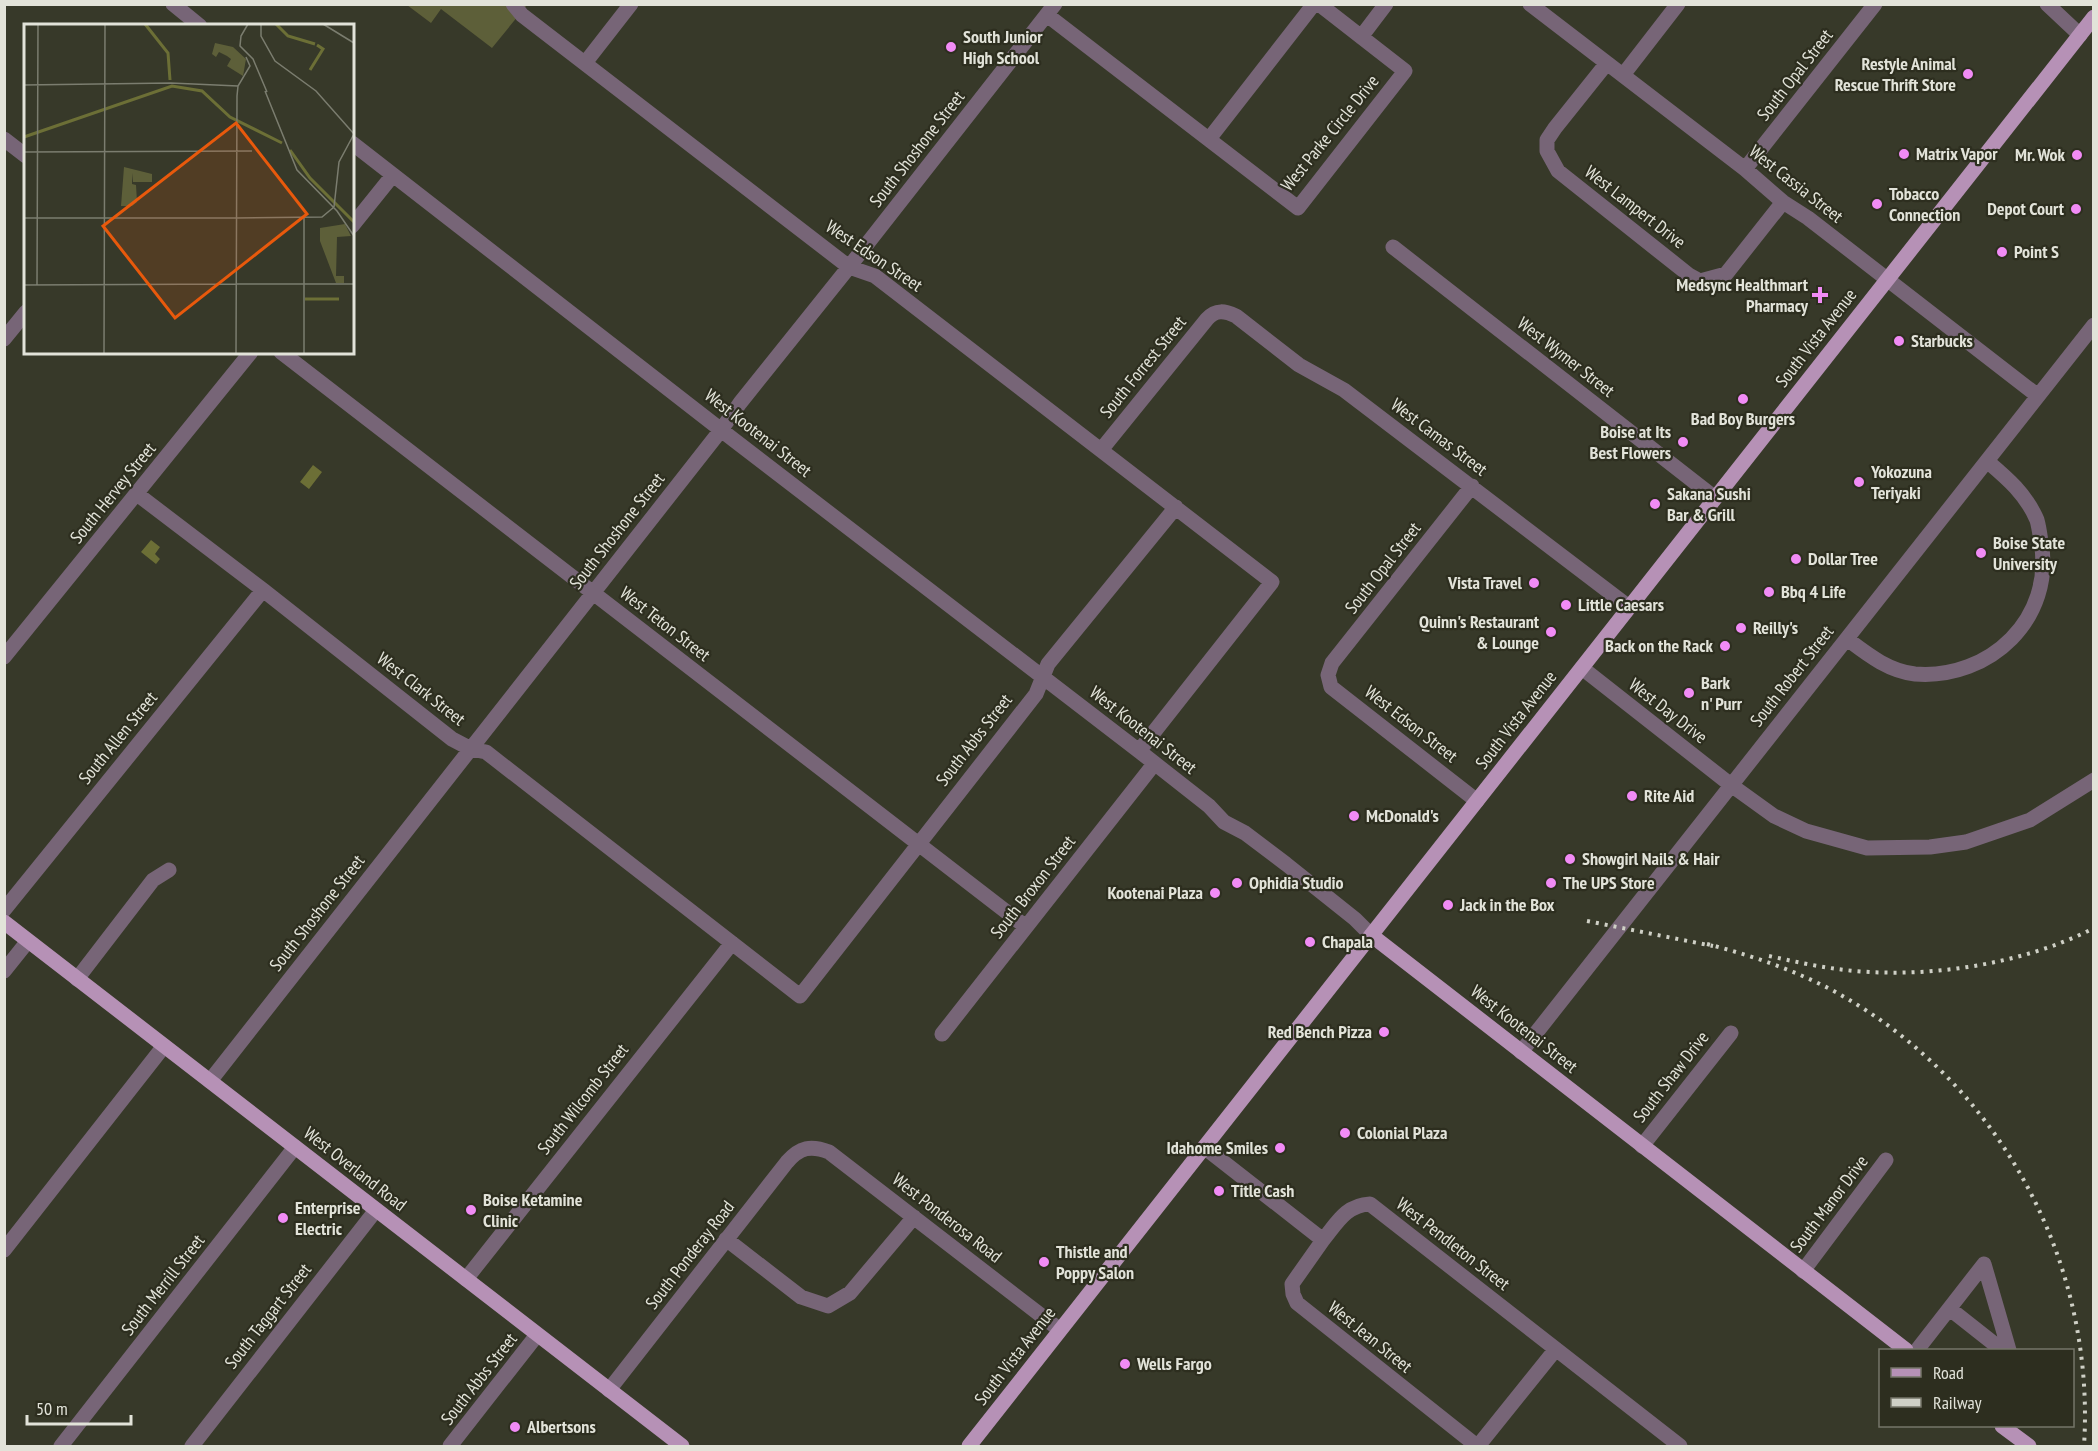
<svg xmlns="http://www.w3.org/2000/svg" width="2098" height="1451" font-family="'PT Sans Narrow',sans-serif">
	<style>
		.green { fill: #5d5f39 }
		.water { fill: #6c6f36 }
		.lines { fill: none; stroke-linecap: round; stroke-linejoin: round }
		.minor { stroke: #776577; stroke-width: 15 }
		.major { stroke: #b691b6; stroke-width: 15 }
		.rail { stroke: #cfd0c6; stroke-width: 4; stroke-dasharray: 3 6; stroke-linecap: butt }
		.poi-dot { fill: #f18bf5; stroke: #2d2e1f; stroke-width: 2 }
		.labels { text-anchor: middle; stroke-width: 4.5; stroke-linejoin: round; paint-order: stroke }
		.poi-label { font-size: 18px; font-weight: bold; fill: #e2e3d9; stroke: #2d2e1f; text-anchor: start }
		.street-label { font-size: 18px; fill: #e2e3d9; stroke: #2d2e1f }
		.inset-river { fill: none; stroke: #6c6f36; stroke-width: 3 }
		.inset-road { fill: none; stroke: #7b7d6f; stroke-width: 1.5 }
		.view { fill: #e8590c; fill-opacity: 0.15; stroke: #e8590c; stroke-width: 3 }
		.inset-edge { fill: none; stroke: #e2e3d9; stroke-width: 3 }
	</style>
	<rect width="100%" height="100%" fill="#373929"/>
	<!-- green -->
	<path class="green" d="M407 5H527L492 48 441 9 431 23Z"/>
	<!-- water -->
	<path class="water" d="M313 465 322 472 309 489 300 482Z
		M151 540 160 547 155 554 160 559 156 564 141 552Z"/>
	<g class="lines">
		<!-- minor -->
		<path class="minor" d="M173 4 200 26
			M513 4 522 15 849 267 875 276 1272 582 1139 751
			M1530 4 1745 169 1783 202 1808 218 2038 396
			M2047 4 2080 35
			M1047 15 1298 208 1405 71 1319 4
			M1361 37 1386 4
			M585 63 631 4
			M1607 63 1555 128 1547 140V151L1558 171 1689 275 1700 281 1726 274 1783 202
			M1623 75 1678 4
			M4 139 26 156
			M1209 139 1314 4
			M352 143 734 440 1139 751 1209 806 1224 822 1245 833 1286 864 1355 919 1371 935
			M1745 169 1875 4
			M352 226 393 175
			M1393 247 1715 498
			M4 339 26 312
			M281 352 1026 927
			M1101 450 1207 319C1216 309 1225 311 1236 316L1299 365 1344 390 1629 607
			M1472 486 1332 663 1328 675 1331 687 1477 801
			M137 494 263 590 452 739 471 749 486 752 800 996 1036 694 1048 664 1176 507
			M1847 639C1867 654 1888 671 1915 674 1990 680 2055 618 2041 542 2040 535 2039 527 2037 520 2026 494 2007 478 1987 461
			M4 657 251 352
			M1582 668 1731 785 1774 816 1806 831 1867 848 1930 847 1966 842 2030 820 2094 780
			M4 910 263 590
			M4 971 28 941
			M77 979 153 880 169 870
			M942 1034 1154 764
			M1521 1052 2094 325
			M210 1081 721 430 740 403 849 267 1055 4
			M1642 1146 1731 1033
			M1204 1147 1323 1240C1337 1223 1346 1205 1370 1204L1680 1446
			M726 1239 801 1297 828 1306 850 1293 914 1217
			M1323 1240 1292 1284 1293 1294 1297 1303 1477 1446
			M4 1250 164 1046
			M1984 1264 2009 1350
			M1803 1271 1886 1160
			M466 1279 732 943
			M1950 1309 2002 1350
			M1917 1350 1984 1264
			M609 1390 787 1162C800 1147 811 1145 829 1152L1060 1330
			M61 1446 295 1147
			M192 1446 376 1210
			M450 1446 537 1335
			M1478 1446 1556 1349"/>
		<!-- major -->
		<path class="major" d="M4 922 682 1446
			M1371 935 1906 1350
			M2002 1426 2029 1446
			M969 1446 2094 17"/>
		<!-- rail -->
		<path class="rail" d="M1587 921 1713 946
			M1707 944C1750 955 1791 969 1830 989 1997 1078 2096 1259 2084 1446
			M1769 956C1792 961 1815 966 1837 969 1919 980 2020 966 2094 928"/>
	</g>
	<!-- markers -->
	<g class="poi-dot">
		<circle cx="951" cy="47" r="6"/>
		<circle cx="1968" cy="74" r="6"/>
		<circle cx="1904" cy="154" r="6"/>
		<circle cx="2077" cy="155" r="6"/>
		<circle cx="1877" cy="204" r="6"/>
		<circle cx="2076" cy="209" r="6"/>
		<circle cx="2002" cy="252" r="6"/>
		<path d="M1817 286h6v6h6v6h-6v6h-6v-6h-6v-6h6z"/>
		<circle cx="1899" cy="341" r="6"/>
		<circle cx="1743" cy="399" r="6"/>
		<circle cx="1683" cy="442" r="6"/>
		<circle cx="1859" cy="482" r="6"/>
		<circle cx="1655" cy="504" r="6"/>
		<circle cx="1981" cy="553" r="6"/>
		<circle cx="1796" cy="559" r="6"/>
		<circle cx="1534" cy="583" r="6"/>
		<circle cx="1769" cy="592" r="6"/>
		<circle cx="1566" cy="605" r="6"/>
		<circle cx="1741" cy="628" r="6"/>
		<circle cx="1551" cy="632" r="6"/>
		<circle cx="1725" cy="646" r="6"/>
		<circle cx="1689" cy="693" r="6"/>
		<circle cx="1632" cy="796" r="6"/>
		<circle cx="1354" cy="816" r="6"/>
		<circle cx="1570" cy="859" r="6"/>
		<circle cx="1237" cy="883" r="6"/>
		<circle cx="1551" cy="883" r="6"/>
		<circle cx="1215" cy="893" r="6"/>
		<circle cx="1448" cy="905" r="6"/>
		<circle cx="1310" cy="942" r="6"/>
		<circle cx="1384" cy="1032" r="6"/>
		<circle cx="1345" cy="1133" r="6"/>
		<circle cx="1280" cy="1148" r="6"/>
		<circle cx="1219" cy="1191" r="6"/>
		<circle cx="471" cy="1210" r="6"/>
		<circle cx="283" cy="1218" r="6"/>
		<circle cx="1044" cy="1262" r="6"/>
		<circle cx="1125" cy="1364" r="6"/>
		<circle cx="515" cy="1427" r="6"/>
	</g>
	<g class="labels">
		<!-- poi labels -->
		<g class="poi-label">
			<text x="963" y="43">South Junior<tspan x="963" dy="21">High School</tspan></text>
			<text x="1956" y="70" text-anchor="end">Restyle Animal<tspan x="1956" dy="21">Rescue Thrift Store</tspan></text>
			<text x="1916" y="160">Matrix Vapor</text>
			<text x="2065" y="161" text-anchor="end">Mr. Wok</text>
			<text x="1889" y="200">Tobacco<tspan x="1889" dy="21">Connection</tspan></text>
			<text x="2064" y="215" text-anchor="end">Depot Court</text>
			<text x="2014" y="258">Point S</text>
			<text x="1808" y="291" text-anchor="end">Medsync Healthmart<tspan x="1808" dy="21">Pharmacy</tspan></text>
			<text x="1911" y="347">Starbucks</text>
			<text x="1743" y="425" text-anchor="middle">Bad Boy Burgers</text>
			<text x="1671" y="438" text-anchor="end">Boise at Its<tspan x="1671" dy="21">Best Flowers</tspan></text>
			<text x="1871" y="478">Yokozuna<tspan x="1871" dy="21">Teriyaki</tspan></text>
			<text x="1667" y="500">Sakana Sushi<tspan x="1667" dy="21">Bar &amp; Grill</tspan></text>
			<text x="1993" y="549">Boise State<tspan x="1993" dy="21">University</tspan></text>
			<text x="1808" y="565">Dollar Tree</text>
			<text x="1522" y="589" text-anchor="end">Vista Travel</text>
			<text x="1781" y="598">Bbq 4 Life</text>
			<text x="1578" y="611">Little Caesars</text>
			<text x="1539" y="628" text-anchor="end">Quinn's Restaurant<tspan x="1539" dy="21">&amp; Lounge</tspan></text>
			<text x="1753" y="634">Reilly's</text>
			<text x="1713" y="652" text-anchor="end">Back on the Rack</text>
			<text x="1701" y="689">Bark<tspan x="1701" dy="21">n' Purr</tspan></text>
			<text x="1644" y="802">Rite Aid</text>
			<text x="1366" y="822">McDonald's</text>
			<text x="1582" y="865">Showgirl Nails &amp; Hair</text>
			<text x="1249" y="889">Ophidia Studio</text>
			<text x="1563" y="889">The UPS Store</text>
			<text x="1203" y="899" text-anchor="end">Kootenai Plaza</text>
			<text x="1460" y="911">Jack in the Box</text>
			<text x="1322" y="948">Chapala</text>
			<text x="1372" y="1038" text-anchor="end">Red Bench Pizza</text>
			<text x="1357" y="1139">Colonial Plaza</text>
			<text x="1268" y="1154" text-anchor="end">Idahome Smiles</text>
			<text x="1231" y="1197">Title Cash</text>
			<text x="483" y="1206">Boise Ketamine<tspan x="483" dy="21">Clinic</tspan></text>
			<text x="295" y="1214">Enterprise<tspan x="295" dy="21">Electric</tspan></text>
			<text x="1056" y="1258">Thistle and<tspan x="1056" dy="21">Poppy Salon</tspan></text>
			<text x="1137" y="1370">Wells Fargo</text>
			<text x="527" y="1433">Albertsons</text>
		</g>
		<!-- street labels -->
		<g class="street-label">
			<text transform="translate(1795 75) rotate(-52)" y="6">South Opal Street</text>
			<text transform="translate(1330 133) rotate(-51)" y="6">West Parke Circle Drive</text>
			<text transform="translate(917 149) rotate(-52)" y="6">South Shoshone Street</text>
			<text transform="translate(1796 184) rotate(38)" y="6">West Cassia Street</text>
			<text transform="translate(1635 207) rotate(38)" y="6">West Lampert Drive</text>
			<text transform="translate(874 256) rotate(34)" y="6">West Edson Street</text>
			<text transform="translate(1816 338) rotate(-52)" y="6">South Vista Avenue</text>
			<text transform="translate(1566 357) rotate(38)" y="6">West Wymer Street</text>
			<text transform="translate(1143 367) rotate(-51)" y="6">South Forrest Street</text>
			<text transform="translate(758 433) rotate(38)" y="6">West Kootenai Street</text>
			<text transform="translate(1439 437) rotate(37)" y="6">West Camas Street</text>
			<text transform="translate(113 493) rotate(-51)" y="6">South Hervey Street</text>
			<text transform="translate(617 531) rotate(-52)" y="6">South Shoshone Street</text>
			<text transform="translate(1383 568) rotate(-52)" y="6">South Opal Street</text>
			<text transform="translate(665 624) rotate(38)" y="6">West Teton Street</text>
			<text transform="translate(1792 676) rotate(-52)" y="6">South Robert Street</text>
			<text transform="translate(421 689) rotate(38)" y="6">West Clark Street</text>
			<text transform="translate(1668 711) rotate(38)" y="6">West Day Drive</text>
			<text transform="translate(1516 720) rotate(-52)" y="6">South Vista Avenue</text>
			<text transform="translate(1411 724) rotate(38)" y="6">West Edson Street</text>
			<text transform="translate(1143 730) rotate(38)" y="6">West Kootenai Street</text>
			<text transform="translate(118 738) rotate(-51)" y="6">South Allen Street</text>
			<text transform="translate(974 740) rotate(-52)" y="6">South Abbs Street</text>
			<text transform="translate(1033 887) rotate(-52)" y="6">South Broxon Street</text>
			<text transform="translate(317 913) rotate(-52)" y="6">South Shoshone Street</text>
			<text transform="translate(1524 1029) rotate(38)" y="6">West Kootenai Street</text>
			<text transform="translate(1671 1077) rotate(-52)" y="6">South Shaw Drive</text>
			<text transform="translate(583 1099) rotate(-52)" y="6">South Wilcomb Street</text>
			<text transform="translate(355 1169) rotate(38)" y="6">West Overland Road</text>
			<text transform="translate(1829 1204) rotate(-53)" y="6">South Manor Drive</text>
			<text transform="translate(947 1218) rotate(38)" y="6">West Ponderosa Road</text>
			<text transform="translate(1453 1244) rotate(38)" y="6">West Pendleton Street</text>
			<text transform="translate(690 1255) rotate(-52)" y="6">South Ponderay Road</text>
			<text transform="translate(163 1285) rotate(-52)" y="6">South Merrill Street</text>
			<text transform="translate(268 1316) rotate(-52)" y="6">South Taggart Street</text>
			<text transform="translate(1370 1337) rotate(39)" y="6">West Jean Street</text>
			<text transform="translate(1015 1356) rotate(-52)" y="6">South Vista Avenue</text>
			<text transform="translate(479 1379) rotate(-52)" y="6">South Abbs Street</text>
		</g>
	</g>
	<!-- overview -->
	<g transform="translate(24 24)">
		<rect width="330" height="330" fill="#373929"/>
		<path d="M191 19 209 23 222 35 219 52 203 42 207 35 203 32 195 28 192 33 188 30ZM100 143 128 150V158H109L108 149V160L112 161 113 178 108 182H97ZM321 200 327 212 313 213 312 252H320V259H312L296 217V204Z" fill="#5d5f39"/>
		<path class="inset-river" d="M121 0 144 29 146 56M252 0 264 12 291 20M286 46 299 25 293 21M0 113 148 62 178 67 206 93 258 119M266 126 286 154 330 198M281 275H315"/>
		<path class="inset-road" d="M224 0 217 12 216 22 229 35 243 68M237 0V12L251 37 292 67 330 110M299 0 330 19M0 61 147 59 214 62M241 67 273 146 313 187 330 212M0 128 228 127M310 183 315 138 330 110M0 194H212M212 194 298 193 310 183M212 260H330M0 261 212 260M13 261 14 0M80 330 81 0M212 330 213 72 214 62 226 42 222 33M280 330V193"/>
		<path class="view" d="M212 99 283 190 151 294 79 202Z"/>
		<rect width="330" height="330" class="inset-edge"/>
	</g>
	<!-- border -->
	<rect width="2098" height="1451" fill="none" stroke="#e2e3d9" stroke-width="12"/>
	<!-- legend -->
	<rect x="1879" y="1349" width="195" height="78" fill="#2d2e1f" stroke="#757669" stroke-width="1.5"/>
	<rect x="1891" y="1368" width="30" height="9" fill="#b691b6" stroke="#757669" stroke-width="1.5"/>
	<text x="1933" y="1379" font-size="18" fill="#e2e3d9">Road</text>
	<rect x="1891" y="1398" width="30" height="9" fill="#cfd0c6" stroke="#757669" stroke-width="1.5"/>
	<text x="1933" y="1409" font-size="18" fill="#e2e3d9">Railway</text>
	<!-- scale -->
	<path d="M27 1415v9h104v-9" fill="none" stroke="#e2e3d9" stroke-width="3"/>
	<text x="36" y="1415" font-size="18" fill="#e2e3d9" stroke="#2d2e1f" stroke-width="4.5" paint-order="stroke">50 m</text>
</svg>
